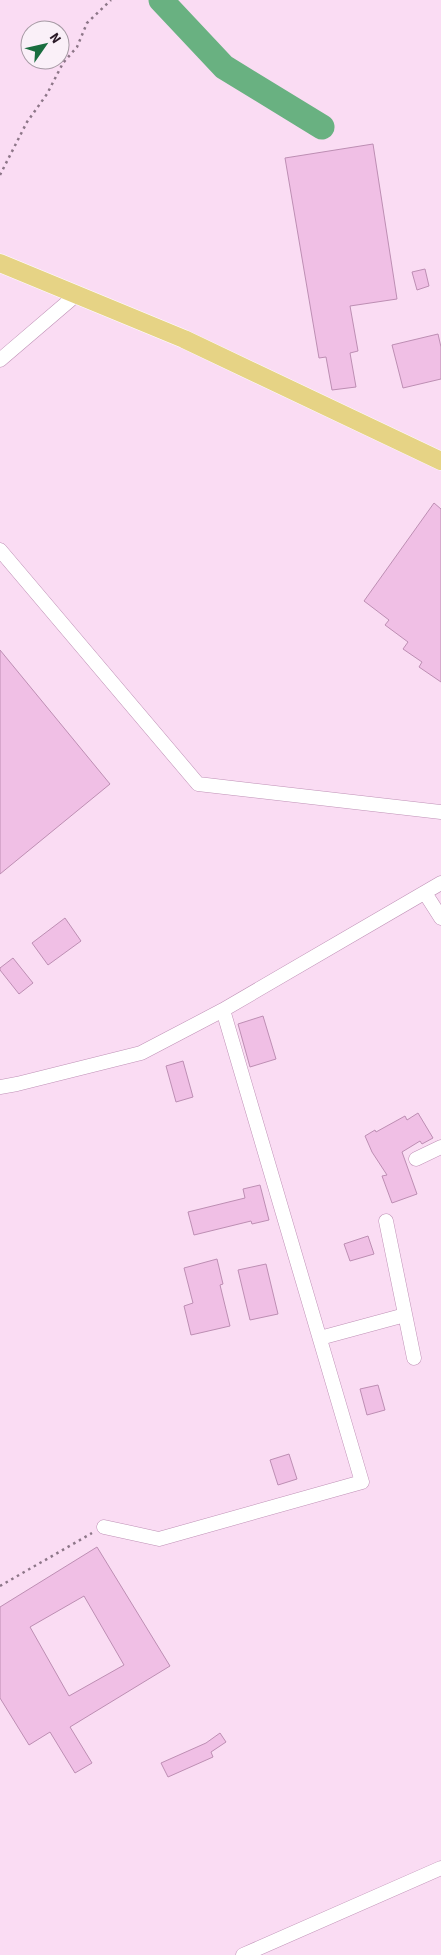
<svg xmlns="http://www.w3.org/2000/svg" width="441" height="1955" font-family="'Source Sans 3',sans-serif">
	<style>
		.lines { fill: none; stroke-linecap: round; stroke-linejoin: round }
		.river { stroke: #69b181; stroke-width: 25 }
		.building { fill: #f0bfe5; stroke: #bd8eb3; fill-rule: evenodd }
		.minor-casing { stroke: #bf91b6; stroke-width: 15 }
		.major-casing { stroke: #fff; stroke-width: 19 }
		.path { stroke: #8d7688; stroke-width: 2.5; stroke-dasharray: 2.5 4; stroke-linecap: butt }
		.minor { stroke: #fff; stroke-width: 14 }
		.major { stroke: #e6d385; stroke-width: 18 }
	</style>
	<rect width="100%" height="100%" fill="#fadcf3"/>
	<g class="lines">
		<!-- river -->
		<path class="river" d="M161 0 224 67 322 127"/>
	</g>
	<!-- building -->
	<path class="building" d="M373 144 397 299 350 306 358 351 350 353 356 387 332 390 326 357 319 358 285 158Z
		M425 269 429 286 417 290 412 272Z
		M438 334 441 347V379L403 388 392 345Z
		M434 503 441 509V682L419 667 422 662 403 649 408 642 385 625 389 620 364 601Z
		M0 650 110 784 0 874Z
		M65 918 81 941 48 965 32 943Z
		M13 958 33 983 19 994 0 970V968Z
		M263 1016 276 1059 250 1067 238 1024Z
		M183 1061 193 1097 176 1102 166 1066Z
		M418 1113 433 1138 422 1144 420 1141 402 1152 417 1194 392 1203 382 1176 387 1175 372 1152 365 1136 375 1130 376 1132 405 1116 407 1120Z
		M260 1185 269 1220 252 1224 251 1221 194 1235 188 1212 245 1198 243 1189Z
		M368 1236 374 1254 350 1261 344 1244Z
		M217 1259 223 1284 220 1285 230 1326 191 1335 184 1306 193 1303 184 1268Z
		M266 1264 278 1314 250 1320 238 1270Z
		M378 1385 385 1410 367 1415 360 1389Z
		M289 1454 297 1479 278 1485 270 1460Z
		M97 1547 170 1666 70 1727 92 1763 75 1773 50 1732 29 1745 0 1698V1607ZM84 1596 124 1665 69 1696 30 1627Z
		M220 1733 226 1742 211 1752 213 1757 168 1777 161 1763 206 1743Z"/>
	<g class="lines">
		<defs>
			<path id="minor" d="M0 360 76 295
				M0 550 198 784 441 812
				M425 893 441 918
				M0 1087 17 1084 141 1053 223 1010 441 883
				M416 1159 441 1147
				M386 1221 414 1358
				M320 1338 405 1315
				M104 1527 159 1539 362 1482 223 1010
				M243 1955 441 1868"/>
			<path id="major" d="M0 263 184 339 441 461"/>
		</defs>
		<!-- minor casing -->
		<use href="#minor" class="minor-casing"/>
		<!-- major casing -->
		<use href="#major" class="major-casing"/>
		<!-- path -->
		<path class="path" d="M0 175 27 122 47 94 63 63 77 47 87 23 111 0
			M0 1586 92 1533"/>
		<!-- minor -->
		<use href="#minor" class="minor"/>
		<!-- major -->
		<use href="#major" class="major"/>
	</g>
	<!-- north arrow -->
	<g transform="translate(45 45) rotate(56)"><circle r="24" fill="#faf0f8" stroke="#a69aa4"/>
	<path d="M0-4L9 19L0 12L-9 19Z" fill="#196d3f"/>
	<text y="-8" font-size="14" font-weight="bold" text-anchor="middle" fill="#291826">N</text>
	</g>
</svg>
